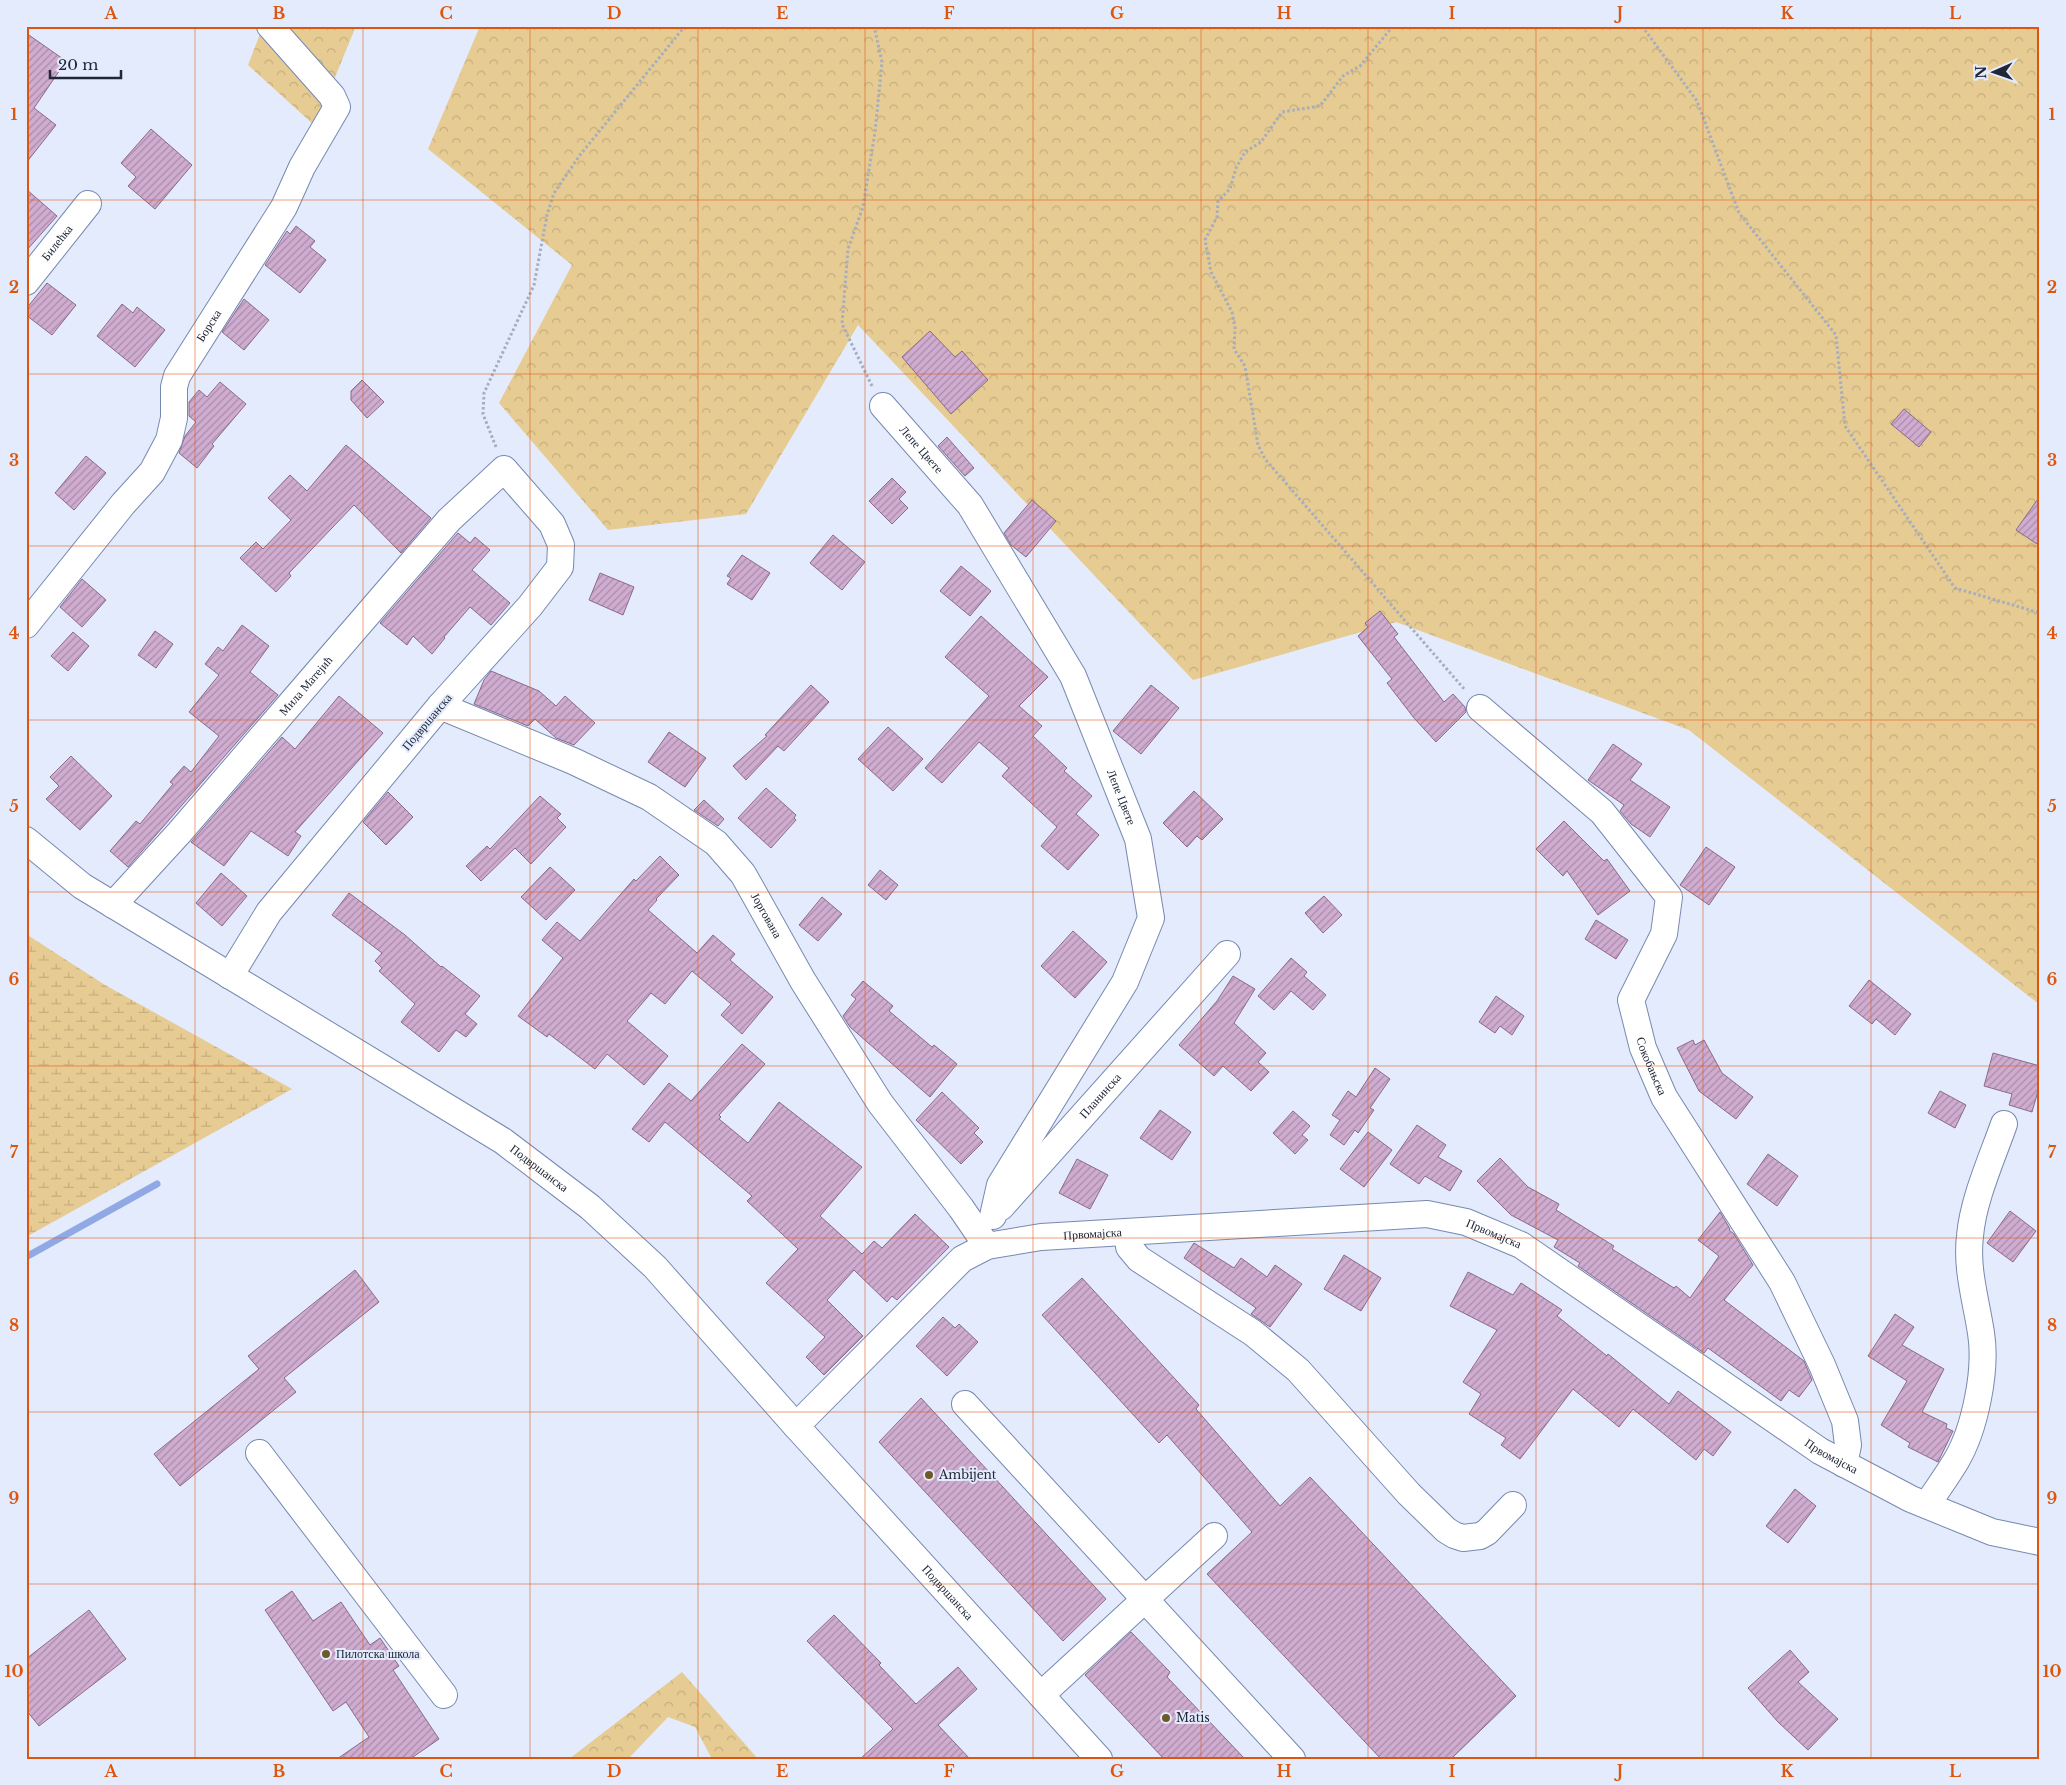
<svg xmlns="http://www.w3.org/2000/svg" width="2066" height="1785" font-family="'Libre Baskerville',serif">
	<style>
		.forest { fill: url(#forest-crowns) }
		.wetland { fill: url(#wetland-marsh) }
		.lines { fill: none; stroke-linecap: round; stroke-linejoin: round }
		.stream { stroke: #90a9e4; stroke-width: 7 }
		.building { fill: url(#building-hatch); stroke: #8b6a8b }
		.minor-casing { stroke: #7789b1; stroke-width: 28 }
		.path { stroke: #a5adbe; stroke-width: 3; stroke-dasharray: 2.5 2.5; stroke-linecap: butt }
		.minor { stroke: #fff; stroke-width: 26 }
		.grid { fill: none; stroke: #de560e; stroke-width: 1; stroke-opacity: 0.55 }
		.poi-dot { fill: #6e5928; stroke: #e3ebfc; stroke-width: 2 }
		.labels { text-anchor: middle; stroke-width: 4; stroke-linejoin: round; paint-order: stroke }
		.street-label { font-size: 12px; fill: #202737; stroke: #e3ebfc }
		.poi-label { font-size: 12px; fill: #202737; stroke: #e3ebfc; text-anchor: start }
		.neatline { fill: none; stroke: #de560e; stroke-width: 2 }
		.grid-label { font-size: 16px; text-anchor: middle; font-weight: bold; fill: #de560e }
	</style>
	<defs>
		<pattern id="forest-crowns" width="20" height="18" patternUnits="userSpaceOnUse" patternTransform="scale(1.25)"><rect width="20" height="18" fill="#e6cb92"/><path d="M2 6a3 3 0 1 1 6 0M12 15a3 3 0 1 1 6 0" fill="none" stroke="#c5ae7e"/></pattern>
		<pattern id="wetland-marsh" width="20" height="14" patternUnits="userSpaceOnUse" patternTransform="scale(1.25)"><rect width="20" height="14" fill="#e6cb92"/><path d="M1 5h8M5 5V1M11 12h8M15 12V8" fill="none" stroke="#c5ae7e"/></pattern>
		<pattern id="building-hatch" width="6" height="6" patternUnits="userSpaceOnUse" patternTransform="scale(1.25)"><rect width="6" height="6" fill="#d0acd0"/><path d="M-1 1l2-2M0 6l6-6M5 7l2-2" fill="none" stroke="#a88caa"/></pattern>
	</defs>
	<rect width="100%" height="100%" fill="#e3ebfc"/>
	<!-- forest -->
	<path class="forest" d="M263 26H356L315 126 248 65Z
		M480 26H2040V1005L1689 730 1396 622 1193 680 858 325 746 514 608 530 499 403 572 265 428 149Z
		M682 1672 758 1759H712L695 1727 668 1717 628 1759H569Z"/>
	<!-- wetland -->
	<path class="wetland" d="M26 934 105 985 292 1089 26 1237Z"/>
	<g class="lines">
		<!-- stream -->
		<path class="stream" d="M26 1257 157 1184"/>
	</g>
	<!-- building -->
	<path class="building" d="M26 33 66 61 34 108 56 125 26 163Z
		M151 129 192 165 155 209 128 186 136 177 121 163Z
		M26 189 57 216 26 251Z
		M296 226 315 241 310 247 326 260 300 293 265 265 287 231 290 234Z
		M47 283 76 305 52 335 26 315V309Z
		M244 299 269 320 244 350 222 332Z
		M122 304 133 313 137 307 165 330 135 367 97 336Z
		M930 331 955 357 962 351 988 380 951 414 902 357Z
		M362 380 384 402 367 418 351 400V391Z
		M220 382 246 404 212 444 214 446 197 468 179 453 185 436 196 422 189 416V402L199 390 207 397Z
		M1904 409 1931 432 1919 447 1891 424Z
		M947 437 974 468 965 476 938 446Z
		M346 445 431 518 401 553 354 505 289 573 291 576 276 592 240 558 256 542 263 549 291 520 268 498 290 475 307 491Z
		M86 456 106 473 74 510 55 493Z
		M892 478 906 492 899 499 908 508 892 524 869 501Z
		M2040 496V546L2016 530Z
		M1032 500 1056 521 1026 557 1011 545 1004 533Z
		M458 533 470 543 475 537 490 550 472 570 510 603 491 625 470 607 444 637 445 638 432 654 413 636 407 645 380 623Z
		M833 535 865 562 842 590 810 563Z
		M742 555 770 573 752 600 727 584 731 578 727 576Z
		M961 566 991 591 970 616 940 591Z
		M600 573 634 587 623 615 589 600Z
		M82 579 106 600 82 627 60 607Z
		M1380 611 1398 634 1394 637 1444 702 1453 694 1465 707 1466 712 1436 742 1414 718 1387 683 1392 679 1358 636 1368 627 1365 623Z
		M981 616 1048 677 1019 706 1042 726 1033 736 1067 768 1064 771 1092 796 1076 814 1099 835 1068 870 1041 846 1057 827 1002 776 1009 768 979 742 942 783 925 768 989 696 945 657Z
		M242 625 269 646 250 672 278 695 128 867 110 851 136 821 140 824 173 784 170 782 184 766 191 772 219 736 189 712 219 675 205 664 218 647 223 651Z
		M155 631 173 644 156 668 138 655Z
		M73 632 89 646 68 671 51 656Z
		M491 671 539 691 556 706 565 696 595 723 574 745 556 738 535 719 528 726 474 704 484 680Z
		M811 685 829 702 784 751 778 746 746 780 733 766 767 736 765 735Z
		M1151 685 1179 708 1141 754 1113 731Z
		M339 696 383 733 295 832 301 836 288 856 251 831 224 866 191 842 282 737 295 749Z
		M888 727 923 759 893 791 858 759Z
		M669 732 706 758 685 787 648 762Z
		M1613 744 1642 764 1630 780 1670 807 1650 837 1631 824 1620 811 1624 805 1588 780Z
		M71 756 112 796 80 830 46 799 59 786 50 777Z
		M766 788 796 815 794 818 796 820 771 848 738 818Z
		M1194 791 1223 819 1202 840 1197 836 1187 847 1163 823Z
		M388 792 413 817 386 845 363 822Z
		M540 796 561 814 557 818 566 827 531 864 515 848 481 881 466 866 487 846 490 849Z
		M704 800 724 819 718 826 694 810Z
		M1564 821 1604 861 1607 859 1630 891 1598 915 1567 871 1563 876 1536 849Z
		M1706 847 1735 867 1709 905 1680 885Z
		M660 856 679 875 656 899 657 900 648 910 697 953 713 935 735 954 730 960 773 997 742 1034 721 1015 731 1004 692 971 665 1004 651 993 627 1021 668 1056 644 1085 607 1054 595 1069 549 1034 547 1037 518 1016 563 958 542 940 557 922 580 941 634 879 636 881Z
		M550 867 575 890 546 920 521 897Z
		M880 870 898 885 886 900 868 885Z
		M221 873 247 896 222 926 196 903Z
		M349 893 405 935 441 967 442 966 480 996 465 1014 477 1024 466 1037 456 1030 439 1052 401 1022 415 1004 379 971 382 968 375 961 382 953 332 915Z
		M1324 896 1342 915 1323 933 1305 913Z
		M822 897 842 914 818 941 799 925Z
		M1596 920 1628 940 1616 959 1585 939Z
		M1073 931 1107 962 1075 998 1041 966Z
		M1291 958 1307 972 1304 976 1326 995 1313 1010 1291 991 1274 1010 1258 996Z
		M1233 976 1255 989 1234 1023 1266 1053 1258 1062 1269 1072 1251 1091 1223 1066 1214 1076 1179 1045 1217 1001Z
		M1869 980 1911 1014 1895 1035 1876 1019 1872 1024 1849 1006Z
		M863 981 893 1006 889 1011 932 1047 934 1045 957 1064 930 1097 850 1027 843 1016 856 999 851 995Z
		M1496 996 1524 1016 1512 1035 1500 1026 1495 1033 1479 1022Z
		M1693 1040 1695 1045 1704 1040 1722 1073 1753 1097 1736 1119 1699 1091 1677 1048Z
		M742 1044 765 1064 719 1115 721 1117 719 1119 748 1143 779 1102 862 1167 820 1216 862 1254 874 1241 882 1248 915 1214 949 1247 897 1300 892 1296 887 1302 854 1270 827 1300 863 1336 824 1375 806 1357 825 1337 766 1283 798 1249 747 1201 752 1196 665 1122 649 1142 632 1129 669 1083 691 1101Z
		M1993 1053 2040 1066V1084L2032 1112 2009 1105 2012 1094 1984 1086Z
		M1375 1068 1390 1079 1370 1108 1374 1110 1358 1133 1355 1130 1344 1145 1330 1135 1340 1120 1332 1115 1348 1091 1356 1097Z
		M1940 1091 1966 1105 1955 1128 1928 1113Z
		M942 1092 979 1128 974 1133 983 1142 961 1164 916 1120Z
		M1160 1110 1191 1132 1172 1160 1140 1138Z
		M1293 1111 1310 1126 1302 1135 1308 1140 1295 1154 1273 1133Z
		M1417 1125 1446 1145 1438 1157 1462 1171 1450 1191 1425 1176 1419 1184 1390 1164Z
		M1368 1132 1392 1150 1364 1187 1340 1169Z
		M1768 1154 1798 1176 1777 1206 1747 1184Z
		M1500 1158 1528 1187 1559 1204 1556 1210 1614 1246 1612 1249 1674 1288 1676 1286 1690 1298 1719 1256 1698 1240 1720 1212 1730 1229 1729 1230 1734 1234 1753 1265 1724 1300 1804 1361 1812 1380 1799 1397 1789 1390 1781 1401 1708 1348 1704 1353 1578 1266 1580 1263 1554 1247 1558 1240 1511 1215 1477 1181Z
		M1077 1159 1108 1175 1090 1209 1059 1193Z
		M2010 1211 2036 1231 2013 1262 1987 1243Z
		M1194 1243 1234 1268 1241 1258 1267 1277 1275 1265 1302 1284 1270 1327 1251 1314 1256 1308 1184 1258Z
		M1344 1255 1381 1278 1361 1311 1324 1289Z
		M355 1270 379 1302 284 1378 296 1392 180 1486 154 1454 259 1369 248 1356Z
		M1468 1272 1513 1295 1521 1283 1562 1310 1557 1316 1607 1356 1608 1354 1669 1404 1678 1391 1731 1432 1713 1456 1704 1449 1696 1460 1633 1409 1619 1427 1573 1389 1520 1459 1501 1445 1506 1438 1469 1414 1481 1394 1463 1382 1497 1330 1450 1306Z
		M1082 1278 1199 1405 1196 1409 1280 1506 1310 1477 1516 1696 1451 1759H1381L1207 1574 1252 1532 1167 1435 1159 1443 1042 1315Z
		M1895 1314 1914 1327 1902 1345 1944 1369 1922 1412 1947 1424 1946 1428 1953 1431 1938 1462 1908 1447 1910 1443 1881 1425 1907 1381 1868 1356Z
		M943 1317 955 1328 959 1324 978 1342 947 1376 916 1346Z
		M921 1398 1106 1599 1063 1641 879 1442Z
		M1795 1489 1816 1506 1788 1543 1766 1526Z
		M292 1591 313 1621 341 1602 370 1645 380 1638 399 1666 393 1670 439 1739 410 1759H337L369 1737 346 1702 333 1711 265 1610Z
		M89 1610 126 1659 39 1726 26 1710V1659Z
		M834 1615 881 1663 879 1665 916 1704 958 1667 977 1689 938 1725 970 1759H860L893 1729 807 1641Z
		M1131 1632 1170 1672 1167 1677 1245 1759H1164L1085 1675Z
		M1790 1650 1809 1672 1798 1682 1838 1719 1808 1750 1778 1722 1748 1688Z"/>
	<g class="lines">
		<defs>
			<g id="minor">
				<path id="s1" d="M26 282 88 204"/>
				<path id="s2" d="M883 406 970 505 1073 676 1138 839 1151 918 1125 982 1000 1185 993 1216"/>
				<path id="s3" d="M26 625 123 504 152 472 169 440 174 418V387L177 376 284 207 302 167 337 107 332 96 270 26"/>
				<path id="s4" d="M440 706 573 761 649 797 716 843 743 874 803 981 880 1103 961 1208 987 1246"/>
				<path id="s5" d="M1480 708 1602 812 1669 897 1664 934 1631 1000 1643 1048 1664 1097 1782 1282 1822 1365 1845 1421 1848 1445 1844 1464"/>
				<path id="s6" d="M26 840 82 886 503 1141 590 1207 655 1267 796 1426 1099 1759"/>
				<path id="s7" d="M113 905 179 833 449 520 504 469 552 524 561 545 560 567 530 606 440 706 269 912 230 976"/>
				<path id="s8" d="M1001 1207 1227 954"/>
				<path d="M1128 1232 1129 1247 1139 1259 1253 1333 1298 1370 1409 1494 1446 1530 1454 1535 1463 1538 1480 1536 1487 1532 1513 1505"/>
				<path d="M965 1404 1292 1759"/>
				<path id="s9" d="M796 1426 962 1259 987 1246 1041 1237 1427 1214 1466 1222 1521 1245 1820 1451 1911 1499 1992 1532 2040 1542"/>
				<path d="M259 1453 444 1695"/>
				<path d="M1927 1505C1936 1491 1947 1476 1956 1461 1975 1429 1987 1370 1981 1333 1976 1300 1966 1269 1970 1236 1973 1200 1992 1158 2004 1124"/>
				<path d="M1041 1695 1214 1536"/>
			</g>
		</defs>
		<!-- minor casing -->
		<use href="#minor" class="minor-casing"/>
		<!-- path -->
		<path class="path" d="M1393 26 1360 66 1343 76 1320 106 1282 112 1261 142 1245 152 1236 168 1230 189 1218 201 1217 217 1205 240 1211 272 1232 312 1235 328 1234 349 1245 366 1258 445 1265 459 1465 690
			M1642 26 1697 101 1739 213 1836 335 1845 426 1955 588 2040 613
			M872 386 842 324 848 249 863 207 875 132 882 62 874 26
			M496 447 483 414 484 393 534 285 547 215 554 193 580 155 685 26"/>
		<!-- minor -->
		<use href="#minor" class="minor"/>
	</g>
	<!-- grid -->
	<path class="grid" d="M195 26V1759M363 26V1759M530 26V1759M698 26V1759M865 26V1759M1033 26V1759M1201 26V1759M1368 26V1759M1536 26V1759M1703 26V1759M1871 26V1759M26 200H2040M26 374H2040M26 546H2040M26 720H2040M26 892H2040M26 1066H2040M26 1238H2040M26 1412H2040M26 1584H2040"/>
	<!-- markers -->
	<g class="poi-dot">
		<circle cx="929" cy="1475" r="5"/>
		<circle cx="326" cy="1654" r="5"/>
		<circle cx="1166" cy="1718" r="5"/>
	</g>
	<g class="labels">
		<!-- street labels -->
		<g class="street-label">
			<text dy="4" stroke="none"><textPath href="#s1" startOffset="50">Билећка</textPath></text>
			<text dy="4" stroke="none"><textPath href="#s3" startOffset="359">Борска</textPath></text>
			<text dy="4" stroke="none"><textPath href="#s2" startOffset="58">Лепе Цвете</textPath></text>
			<text dy="4" stroke="none"><textPath href="#s7" startOffset="292">Мила Матејић</textPath></text>
			<text transform="translate(427 722) rotate(-50)" y="4">Подвршанска</text>
			<text dy="4" stroke="none"><textPath href="#s2" startOffset="462">Лепе Цвете</textPath></text>
			<text dy="4" stroke="none"><textPath href="#s4" startOffset="398">Јоргована</textPath></text>
			<text dy="4" stroke="none"><textPath href="#s5" startOffset="449">Сокобањска</textPath></text>
			<text dy="4" stroke="none"><textPath href="#s8" startOffset="149">Планинска</textPath></text>
			<text dy="4" stroke="none"><textPath href="#s6" startOffset="610">Подвршанска</textPath></text>
			<text dy="4" stroke="none"><textPath href="#s9" startOffset="370">Првомајска</textPath></text>
			<text dy="4" stroke="none"><textPath href="#s9" startOffset="775">Првомајска</textPath></text>
			<text dy="4" stroke="none"><textPath href="#s9" startOffset="1180">Првомајска</textPath></text>
			<text dy="4" stroke="none"><textPath href="#s6" startOffset="1200">Подвршанска</textPath></text>
		</g>
		<!-- poi labels -->
		<g class="poi-label">
			<text x="939" y="1479">Ambijent</text>
			<text x="336" y="1658">Пилотска школа</text>
			<text x="1176" y="1722">Matis</text>
		</g>
	</g>
	<!-- border -->
	<rect width="2066" height="1785" fill="none" stroke="#e3ebfc" stroke-width="55"/>
	<!-- north arrow -->
	<g transform="translate(1994 72) rotate(268)" stroke="#e3ebfc" stroke-width="4" paint-order="stroke">
	<path d="M0-4L9 19L0 12L-9 19Z" fill="#202737"/>
	<text y="-8" font-size="14" font-weight="bold" text-anchor="middle" fill="#202737">N</text>
	</g>
	<!-- scale -->
	<path d="M50 70v8h71v-8" fill="none" stroke="#202737" stroke-width="2.5"/>
	<text x="58" y="70" font-size="15" fill="#202737" stroke="#e3ebfc" stroke-width="4" paint-order="stroke">20 m</text>
	<rect x="28" y="28" width="2010" height="1730" class="neatline"/>
	<g class="grid-label">
		<text x="111" y="19">A</text>
		<text x="279" y="19">B</text>
		<text x="446" y="19">C</text>
		<text x="614" y="19">D</text>
		<text x="782" y="19">E</text>
		<text x="949" y="19">F</text>
		<text x="1117" y="19">G</text>
		<text x="1284" y="19">H</text>
		<text x="1452" y="19">I</text>
		<text x="1620" y="19">J</text>
		<text x="1787" y="19">K</text>
		<text x="1955" y="19">L</text>
		<text x="14" y="120">1</text>
		<text x="2052" y="120">1</text>
		<text x="14" y="293">2</text>
		<text x="2052" y="293">2</text>
		<text x="14" y="466">3</text>
		<text x="2052" y="466">3</text>
		<text x="14" y="639">4</text>
		<text x="2052" y="639">4</text>
		<text x="14" y="812">5</text>
		<text x="2052" y="812">5</text>
		<text x="14" y="985">6</text>
		<text x="2052" y="985">6</text>
		<text x="14" y="1158">7</text>
		<text x="2052" y="1158">7</text>
		<text x="14" y="1331">8</text>
		<text x="2052" y="1331">8</text>
		<text x="14" y="1504">9</text>
		<text x="2052" y="1504">9</text>
		<text x="14" y="1677">10</text>
		<text x="2052" y="1677">10</text>
		<text x="111" y="1777">A</text>
		<text x="279" y="1777">B</text>
		<text x="446" y="1777">C</text>
		<text x="614" y="1777">D</text>
		<text x="782" y="1777">E</text>
		<text x="949" y="1777">F</text>
		<text x="1117" y="1777">G</text>
		<text x="1284" y="1777">H</text>
		<text x="1452" y="1777">I</text>
		<text x="1620" y="1777">J</text>
		<text x="1787" y="1777">K</text>
		<text x="1955" y="1777">L</text>
	</g>
</svg>
